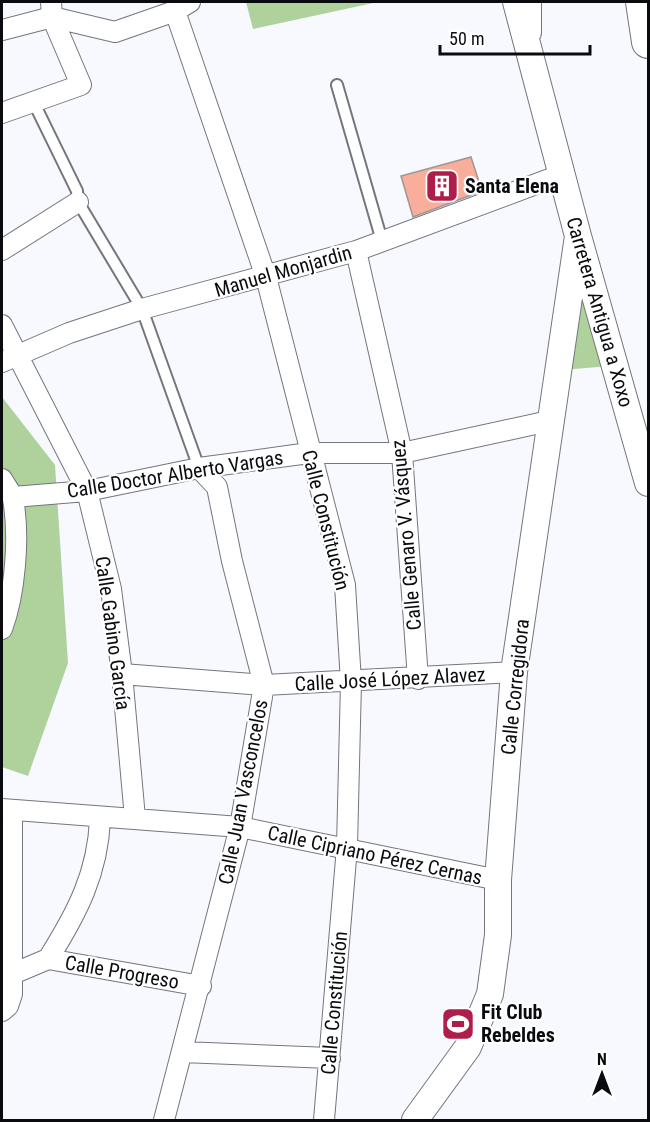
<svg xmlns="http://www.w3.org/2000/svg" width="650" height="1122" font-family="'Roboto Condensed',sans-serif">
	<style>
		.green { fill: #afd29d }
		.building { fill: #f8ae9a; stroke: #a09694; stroke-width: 1.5 }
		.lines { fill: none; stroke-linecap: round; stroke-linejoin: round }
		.service-casing { stroke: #73767d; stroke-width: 14 }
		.minor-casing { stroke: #73767d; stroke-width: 22 }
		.tertiary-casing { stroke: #73767d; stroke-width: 28 }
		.primary-casing { stroke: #73767d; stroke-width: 34 }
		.service { stroke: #fff; stroke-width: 10 }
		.minor { stroke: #fff; stroke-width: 20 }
		.tertiary { stroke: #fff; stroke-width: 26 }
		.primary { stroke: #fff; stroke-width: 32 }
		.labels { text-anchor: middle; stroke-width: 4.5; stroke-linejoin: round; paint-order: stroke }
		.poi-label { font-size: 20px; font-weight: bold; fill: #0a0b0e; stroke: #fff; text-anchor: start }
		.street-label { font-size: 20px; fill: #0a0b0e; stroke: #fff }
	</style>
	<rect width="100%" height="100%" fill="#f7f9fe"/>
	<!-- green -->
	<path class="green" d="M246 2H378L253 29Z
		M577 218 622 365 551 371Z
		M2 397 55 465 68 663 28 776 2 767Z"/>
	<!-- building -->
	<path class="building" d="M471 157 482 191 413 217 401 176Z"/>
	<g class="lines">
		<defs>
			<path id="service" d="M337 85 382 241
				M33 101 77 191 78 202 142 309 199 468"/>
			<path id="minor" d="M531 2V33
				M175 11 266 277 345 585 351 682 347 847 324 1120
				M2 30 52 17 115 32 175 11 190 2
				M2 113 81 85 52 17 51 2
				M2 250 78 202
				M356 251 402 453 418 679
				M2 325 87 491 111 589 122 674 135 818
				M2 362 69 333 142 309 356 251 563 174
				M2 479C5 485 12 493 13 499 20 537 15 594 2 629
				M13 497 87 491 199 468 309 453H402L549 421
				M122 674 264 685 514 672
				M2 809 240 827 498 880
				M48 959C77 913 98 873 100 819
				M10 975 48 959 201 986
				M2 1011 8 1006 12 994V810
				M183 1052 330 1058
				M164 1120 240 827 264 685 232 561 217 487 199 468"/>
			<path id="tertiary" d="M516 2 578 236 648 483
				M415 1120 468 1047 490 994 498 935V880L514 672 578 236"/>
			<path id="primary" d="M642 2 648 42"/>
		</defs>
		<!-- service casing -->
		<use href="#service" class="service-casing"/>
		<!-- minor casing -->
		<use href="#minor" class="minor-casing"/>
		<!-- tertiary casing -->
		<use href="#tertiary" class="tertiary-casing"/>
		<!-- primary casing -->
		<use href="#primary" class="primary-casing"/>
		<!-- service -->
		<use href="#service" class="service"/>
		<!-- minor -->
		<use href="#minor" class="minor"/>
		<!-- tertiary -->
		<use href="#tertiary" class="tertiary"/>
		<!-- primary -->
		<use href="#primary" class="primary"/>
	</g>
	<!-- icons -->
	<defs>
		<symbol id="building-square" viewBox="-11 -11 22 22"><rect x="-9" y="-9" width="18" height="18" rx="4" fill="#af1d4a" stroke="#fff"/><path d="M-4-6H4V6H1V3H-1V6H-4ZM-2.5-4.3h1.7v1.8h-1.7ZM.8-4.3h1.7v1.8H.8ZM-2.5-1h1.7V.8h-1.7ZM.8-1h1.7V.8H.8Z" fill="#fff"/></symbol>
		<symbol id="stadium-square" viewBox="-11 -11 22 22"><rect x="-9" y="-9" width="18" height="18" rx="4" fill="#af1d4a" stroke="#fff"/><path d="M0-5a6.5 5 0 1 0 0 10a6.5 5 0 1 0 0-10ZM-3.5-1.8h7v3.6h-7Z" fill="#fff"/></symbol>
	</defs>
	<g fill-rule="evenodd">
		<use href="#building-square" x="423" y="167" width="38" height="38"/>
		<use href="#stadium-square" x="439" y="1005" width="38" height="38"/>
	</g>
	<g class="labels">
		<!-- poi labels -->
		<g class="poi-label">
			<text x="465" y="193">Santa Elena</text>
			<text x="481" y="1019">Fit Club<tspan x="481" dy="23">Rebeldes</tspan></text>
		</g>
		<!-- street labels -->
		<g class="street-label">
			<text transform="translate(283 271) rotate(-16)" y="7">Manuel Monjardin</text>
			<text transform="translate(600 312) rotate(74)" y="7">Carretera Antigua a Xoxo</text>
			<text transform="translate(175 474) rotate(-9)" y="7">Calle Doctor Alberto Vargas</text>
			<text transform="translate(326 520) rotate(76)" y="7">Calle Constitución</text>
			<text transform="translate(406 535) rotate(-95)" y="7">Calle Genaro V. Vásquez</text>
			<text transform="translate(113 633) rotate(82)" y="7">Calle Gabino García</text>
			<text transform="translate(390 679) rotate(-3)" y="7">Calle José López Alavez</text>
			<text transform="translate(515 687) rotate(-84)" y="7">Calle Corregidora</text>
			<text transform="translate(243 792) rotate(-79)" y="7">Calle Juan Vasconcelos</text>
			<text transform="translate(375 855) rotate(12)" y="7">Calle Cipriano Pérez Cernas</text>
			<text transform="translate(122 972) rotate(10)" y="7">Calle Progreso</text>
			<text transform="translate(334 1003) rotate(-85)" y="7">Calle Constitución</text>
		</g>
	</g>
	<!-- border -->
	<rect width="650" height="1122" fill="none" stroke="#0a0b0e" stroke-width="6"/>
	<!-- north arrow -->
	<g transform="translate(602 1074)" stroke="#ffffff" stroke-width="4.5" paint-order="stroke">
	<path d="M0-4.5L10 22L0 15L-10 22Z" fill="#0a0b0e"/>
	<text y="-9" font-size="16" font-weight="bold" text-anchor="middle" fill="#0a0b0e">N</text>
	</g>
	<!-- scale -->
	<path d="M440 45v9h150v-9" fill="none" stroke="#0a0b0e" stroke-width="3"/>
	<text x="449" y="45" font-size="18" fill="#0a0b0e" stroke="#ffffff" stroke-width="4.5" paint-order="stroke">50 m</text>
</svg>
